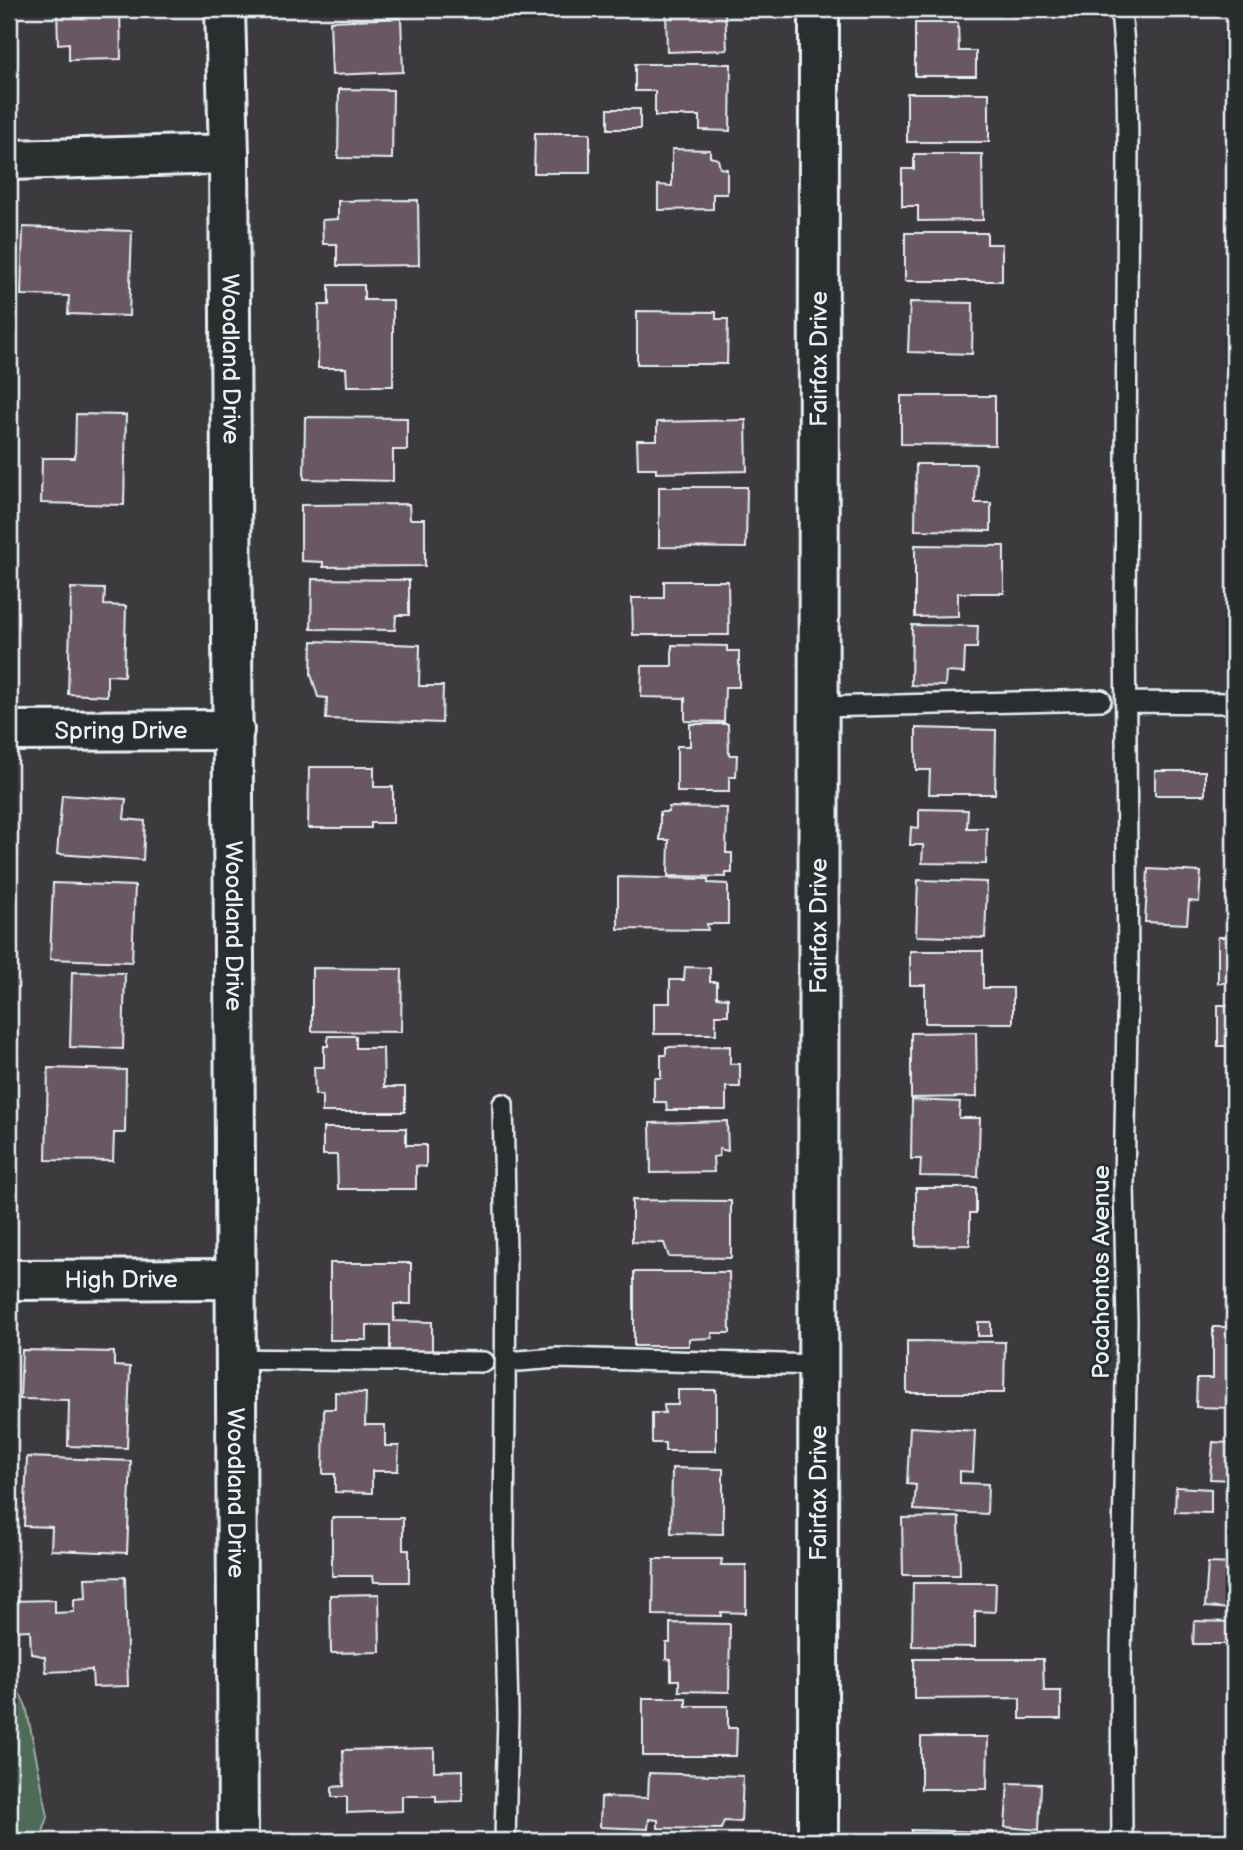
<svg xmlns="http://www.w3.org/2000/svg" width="1243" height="1850" font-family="'Balsamiq Sans',sans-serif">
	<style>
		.green { fill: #506a59; stroke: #9caea8; stroke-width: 2 }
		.building { fill: #695963; stroke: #e8f1f8; stroke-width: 2 }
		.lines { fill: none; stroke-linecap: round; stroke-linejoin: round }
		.lane-casing { stroke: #e8f1f8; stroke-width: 24 }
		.street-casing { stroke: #e8f1f8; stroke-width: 44 }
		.secondary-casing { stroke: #e8f1f8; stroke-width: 44 }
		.lane { stroke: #2a2d2e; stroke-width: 19 }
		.street { stroke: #2a2d2e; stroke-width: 38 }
		.secondary { stroke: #2a2d2e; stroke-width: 38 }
		.labels { text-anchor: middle; stroke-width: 6; stroke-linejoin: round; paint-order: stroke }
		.street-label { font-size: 24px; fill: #e8f1f8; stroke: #2a2d2e }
	</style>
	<rect width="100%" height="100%" fill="#3d3a3e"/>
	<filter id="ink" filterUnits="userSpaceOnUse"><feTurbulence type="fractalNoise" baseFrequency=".0143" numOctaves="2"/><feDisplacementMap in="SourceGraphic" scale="14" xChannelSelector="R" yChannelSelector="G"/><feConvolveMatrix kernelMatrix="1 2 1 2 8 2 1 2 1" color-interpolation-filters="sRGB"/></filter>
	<g filter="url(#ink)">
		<!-- green -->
		<path class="green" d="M9 1672 26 1706 48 1817 40 1841H9Z"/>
		<!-- building -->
		<path class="building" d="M57 9H120L121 59 69 60V43L58 44Z
			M666 9H725L727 50 667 52Z
			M401 18 403 72 332 75 330 21Z
			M915 23H958L959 51H976V76H915Z
			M635 64H731L730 131 700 130V116H655V91H635Z
			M339 89 393 90 392 159 338 158Z
			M907 93H989V142H907Z
			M608 109H640V129H608Z
			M535 133H590V173H534Z
			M672 149 710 150V157L718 159 720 168 727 169V194H713V209L658 210V185L672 186Z
			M914 154H982L983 220 918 221V206H902V169H914Z
			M418 200 419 265 337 266V244H323L322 220 338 219V201Z
			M23 227 132 231 129 316 68 314 69 296 21 295Z
			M905 233H987V244H1002V281H905Z
			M329 285H364V300H393V386H347L346 368H318L319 305H329Z
			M910 302 973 303 972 354 908 352Z
			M637 311 716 312V319H728L727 364H637Z
			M901 396H995V445L901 444Z
			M76 414 126 415 124 505 41 503 42 458H75Z
			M305 417 407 418V450H393V481L304 479Z
			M746 420 747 471 656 473V468H638L637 440H657V422Z
			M916 464H976L975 503H991V531L915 530Z
			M659 487H747L746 548 659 547Z
			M409 504 410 519H425V566L323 567V562L301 561V505Z
			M915 545 1004 546V593H958V616L915 617Z
			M312 579 409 580V615H396L395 630 311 629Z
			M664 581H728L729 635H633L632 598H664Z
			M71 588 105 589 104 605 126 606 124 676 107 675V696L68 694Z
			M912 625 978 626 977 648H965L964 673 946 672 945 686 911 685Z
			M312 641 420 645 419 686H443L442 723 326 719 327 698 318 697 311 674Z
			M672 645 727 646V651H739V687H725L724 722 685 721V698L641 697 642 666H672Z
			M690 724H728L729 755H737L736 777H729V792H677V746H690Z
			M916 728 996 730 995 794H929L930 770H916Z
			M309 767H374V787H393V823H371V828H308Z
			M1155 771H1205V795H1155Z
			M62 795 126 799 124 819 145 821 143 860 57 854Z
			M669 807 727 808 726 853H732V873H726V877L668 876 669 840H660V812H668Z
			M919 809 968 810 967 828H987L986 864 922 863 923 845H910L911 827 919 828Z
			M1234 814V860H1232Z
			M1148 869 1201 872 1199 902 1189 901 1187 924 1145 922Z
			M618 877 708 879V883L728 884V924H707L708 930 618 929Z
			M918 880 987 882 985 938 916 936Z
			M53 883 135 886 132 962 50 959Z
			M1218 937H1234V983H1218Z
			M910 951H983V988H1013V1023H925V985H910Z
			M685 967 710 968V982H717V997L728 998V1015H716V1034H654V1003H670V980H684Z
			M312 968 402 969 401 1032 312 1031Z
			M72 972 125 973 123 1049 70 1047Z
			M1218 1005H1234V1046H1218Z
			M976 1032 977 1097 911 1098V1033Z
			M328 1036H356V1048H383L384 1087H405V1112H322V1096L315 1094 314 1067H324V1046H328Z
			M730 1046V1064H740V1087H726V1110H667L666 1102H654V1078H661V1055H666V1047Z
			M48 1068 126 1070 125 1133H114L113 1161 46 1160Z
			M912 1100 960 1102 959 1118H980L978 1177 920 1176 921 1159H911Z
			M727 1121 728 1151 719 1149V1156L713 1157 714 1172 651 1173 650 1123Z
			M323 1128H406V1145H426V1167L416 1166V1189H338L337 1155H323Z
			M916 1188H976V1213H970V1245L916 1246Z
			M632 1200 731 1201V1258L669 1257 664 1243 632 1242Z
			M1230 1254H1234V1304H1230Z
			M330 1263H411V1304H394V1321L432 1322V1355L390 1356V1325H367V1340H330Z
			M634 1272H729L730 1333H712V1338L689 1339V1346H634Z
			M978 1322H991V1336H978Z
			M1213 1327H1234V1408L1196 1407 1197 1378H1213Z
			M907 1341 1005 1342 1004 1393H907Z
			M22 1350 114 1352V1366L130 1367 127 1448 68 1446 69 1400 20 1399Z
			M678 1390H716V1451H665V1443H652V1413H665L664 1405H678Z
			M335 1392 366 1393 365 1425H385V1446H399L398 1471H372V1493L335 1492V1474H323L324 1409H335Z
			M910 1427 975 1431 973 1472 960 1471V1483L988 1484 987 1514 914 1510 916 1485 907 1484Z
			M1231 1431H1234V1480L1210 1479 1213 1442 1231 1443Z
			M27 1457 131 1461 127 1553 51 1550 52 1527 24 1526Z
			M672 1468 723 1469V1534L671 1533Z
			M1176 1487 1211 1489V1513L1175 1512Z
			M959 1517 960 1575H903L902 1518Z
			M332 1518H403V1550H409V1582H374L373 1576H332Z
			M654 1559H722L721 1565H746V1613L721 1612V1616L653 1615Z
			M1208 1563 1234 1564V1613H1231V1609L1205 1607Z
			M125 1577 128 1686 93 1687 92 1670 46 1672 45 1657 31 1653 30 1630 9 1631V1601L55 1600V1613L74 1612V1599L86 1598 85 1578Z
			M913 1583H996L995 1612 975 1611V1647L912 1646Z
			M379 1594 380 1652 331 1653 330 1595Z
			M1194 1621 1234 1622V1644H1193Z
			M670 1623 730 1624 729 1692 679 1691V1680H671V1660L666 1659V1643H670Z
			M914 1659H1043L1044 1691H1061V1719H1020V1698L914 1699Z
			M643 1698H686V1706H728V1728H737L736 1756H643Z
			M921 1737H988L987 1789H921Z
			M434 1748V1771L463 1770V1801L436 1802V1796H402V1811L347 1813V1797H332V1787L344 1786 343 1750Z
			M649 1773 743 1776 741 1822 724 1821 721 1829 658 1828V1820L649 1819 648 1829 600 1827 601 1797 648 1798Z
			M1008 1783 1041 1784 1039 1830 1005 1827Z
			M911 1830 993 1832V1841H911Z"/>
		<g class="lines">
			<defs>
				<path id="lane" d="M1121 9 1127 82 1128 144 1125 626 1128 965 1124 1185 1127 1322 1121 1657 1122 1841
					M1127 702 1234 703
					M819 707 1101 700
					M503 1104 506 1254 504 1545 508 1714 505 1841
					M235 1359 484 1362
					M507 1362 556 1358 818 1365"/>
				<g id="street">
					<path id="s1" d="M229 154C235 716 234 1279 238 1841"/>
					<path id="s2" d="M9 731 234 730"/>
					<path id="s3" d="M9 1280 234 1279"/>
					<path id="s4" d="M818 1841 819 9"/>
				</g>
				<path id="secondary" d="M9 160 229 154 225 9"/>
			</defs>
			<!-- lane casing -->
			<use href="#lane" class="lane-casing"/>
			<!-- street casing -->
			<use href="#street" class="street-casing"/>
			<!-- secondary casing -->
			<use href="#secondary" class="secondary-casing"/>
			<!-- lane -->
			<use href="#lane" class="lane"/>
			<!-- street -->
			<use href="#street" class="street"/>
			<!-- secondary -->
			<use href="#secondary" class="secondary"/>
		</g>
	</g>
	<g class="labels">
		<!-- street labels -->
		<g class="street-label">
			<text dy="8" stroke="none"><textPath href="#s1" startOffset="205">Woodland Drive</textPath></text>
			<text dy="8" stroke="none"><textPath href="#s4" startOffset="1482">Fairfax Drive</textPath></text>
			<text dy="8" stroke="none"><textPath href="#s2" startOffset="112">Spring Drive</textPath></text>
			<text dy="8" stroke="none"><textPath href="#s1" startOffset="772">Woodland Drive</textPath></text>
			<text dy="8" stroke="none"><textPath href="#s4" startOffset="915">Fairfax Drive</textPath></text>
			<text transform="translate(1101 1272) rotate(-90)" y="8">Pocahontos Avenue</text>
			<text dy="8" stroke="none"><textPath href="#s3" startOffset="112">High Drive</textPath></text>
			<text dy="8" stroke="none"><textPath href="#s1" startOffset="1339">Woodland Drive</textPath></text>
			<text dy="8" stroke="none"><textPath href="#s4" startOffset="348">Fairfax Drive</textPath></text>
		</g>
	</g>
	<!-- margin -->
	<rect width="1243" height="1850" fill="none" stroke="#2a2d2e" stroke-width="35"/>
	<rect x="18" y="18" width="1208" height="1815" fill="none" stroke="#e8f1f8" stroke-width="2.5" filter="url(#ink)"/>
</svg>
